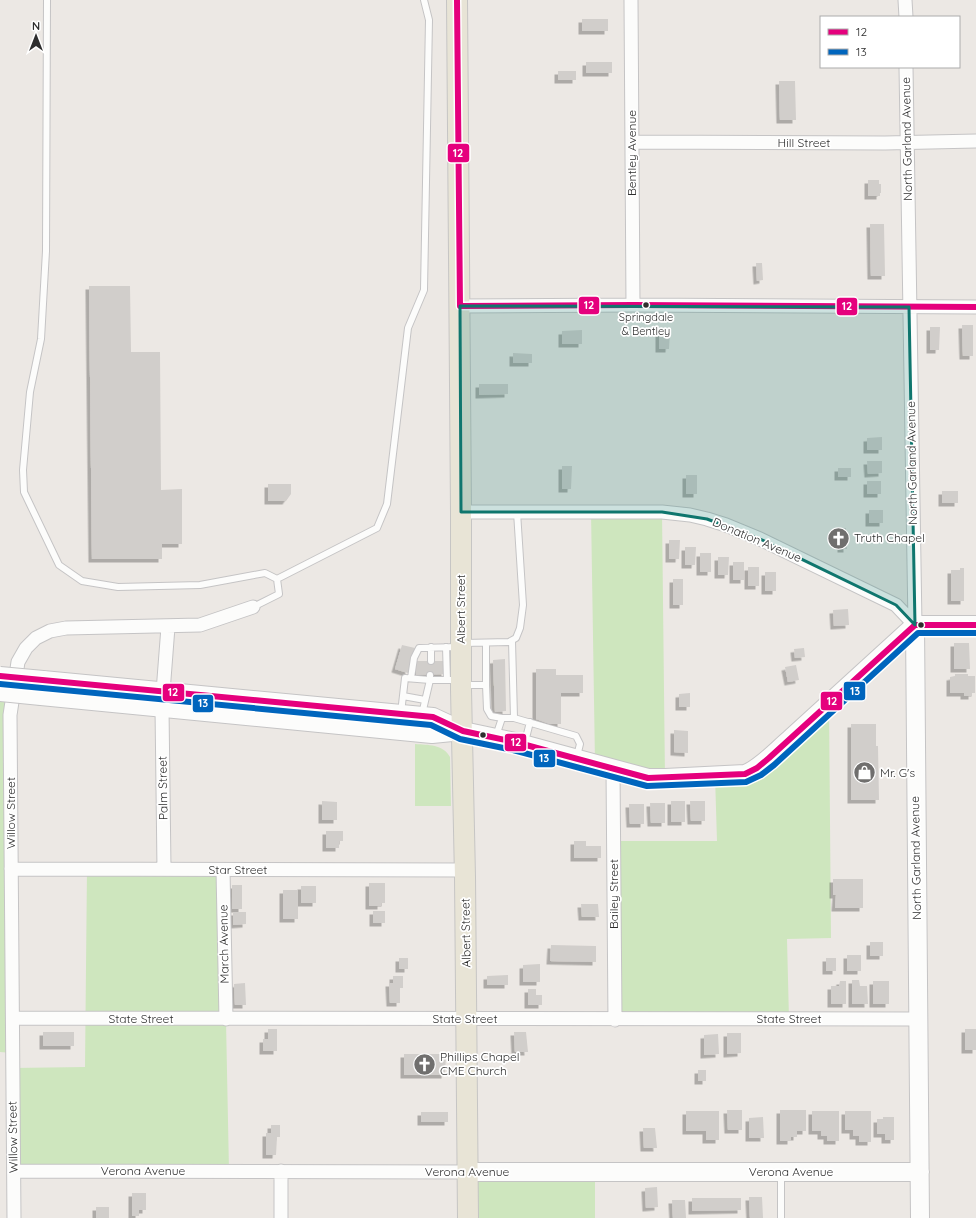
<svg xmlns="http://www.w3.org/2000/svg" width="976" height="1218" font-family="Quicksand,sans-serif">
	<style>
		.green { fill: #cee6be }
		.building { fill: #d1cecb; filter: url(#shadow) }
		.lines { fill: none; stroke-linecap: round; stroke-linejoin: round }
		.lane-casing { stroke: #c5c4c5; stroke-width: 8 }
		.street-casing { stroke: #c5c4c5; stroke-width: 15 }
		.secondary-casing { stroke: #c5c4c5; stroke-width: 20 }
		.primary-casing { stroke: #c6c5c4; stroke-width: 22 }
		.lane { stroke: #fcfcfb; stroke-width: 6 }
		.street { stroke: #fcfcfb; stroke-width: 13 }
		.secondary { stroke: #fcfcfb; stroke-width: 18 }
		.primary { stroke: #e8e4d6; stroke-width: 20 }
		.secondary-bridge-casing { stroke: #c5c4c5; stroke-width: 20; stroke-linecap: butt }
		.secondary-bridge { stroke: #fcfcfb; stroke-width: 18 }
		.bus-1-casing { stroke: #fff; stroke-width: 9 }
		.bus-2-casing { stroke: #fff; stroke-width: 9 }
		.bus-1 { stroke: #e5007d; stroke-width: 6 }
		.bus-2 { stroke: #0065bd; stroke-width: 6 }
		.marked { fill: #0f766e; fill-opacity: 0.2; stroke: #0f766e; stroke-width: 3; stroke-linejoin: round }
		.bus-dot { fill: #2e2e2e; stroke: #fff; stroke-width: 1.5 }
		.labels { text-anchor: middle; stroke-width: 3.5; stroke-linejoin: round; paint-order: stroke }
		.bus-label { font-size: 11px; fill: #2e2e2e; stroke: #fff }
		.street-label { font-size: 12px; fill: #2e2e2e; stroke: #fff }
		.poi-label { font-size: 12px; fill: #2e2e2e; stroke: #fff; text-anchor: start }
		.line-badge { stroke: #fff; stroke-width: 1.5 }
		.badge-label { font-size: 11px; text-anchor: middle; font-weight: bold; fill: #fff }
	</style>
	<defs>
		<filter id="shadow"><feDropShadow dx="-3.5" dy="3.5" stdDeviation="0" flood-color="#0004"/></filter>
	</defs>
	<rect width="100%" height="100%" fill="#ece8e4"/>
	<!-- green -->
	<path class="green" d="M591 511 662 512 665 778 595 763Z
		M0 676 16 677 13 1053 0 1052Z
		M829 704 831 938 787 939 789 1019 615 1020 614 841H717L715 776 745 774Z
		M415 744C428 745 443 744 450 757L451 806H415Z
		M87 869 223 870 229 1171H14L13 1068 85 1067Z
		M468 1172H595V1218H468Z"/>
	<!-- building -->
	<path class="building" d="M582 19H608V31H582Z
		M586 62H612V73H586Z
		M558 71H576V80H558Z
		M779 81H795L796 120H780Z
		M868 180H879V184H881V193H880V196H868Z
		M870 224H884L885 276H871Z
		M756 263H762L763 280 757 281Z
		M89 286H130L131 352H160L161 490 182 489V544H162V559H92Z
		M962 325H973V356H963Z
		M930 327H940L939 350H930Z
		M582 330V344H562V331Z
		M659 331H670L669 349H659Z
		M513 353 532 354V363H513Z
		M479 384H508V394L479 395Z
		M882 437V450H867V438Z
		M867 461H882V473L868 474Z
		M562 466H572L571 489H562Z
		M838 468H851V477H838Z
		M686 475H697V494H686Z
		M867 481H881V494H867Z
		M268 484H291V494L286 501H268Z
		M942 491H958V503H942Z
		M869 510H883V523H869Z
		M841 528H846L847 549H841Z
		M669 540H680L679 559H669Z
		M685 547H696L695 565H685Z
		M700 553H711V572H700Z
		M718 557H729L728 575H718Z
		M733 562H744V580H733Z
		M748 567H759V586H748Z
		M960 568H964V601H951V570H960Z
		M765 572H776V591H765Z
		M673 579H683V605H673Z
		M848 609 849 625 834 626 833 610Z
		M954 643H969L970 669H954Z
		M402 645 415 648 408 673 395 669Z
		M804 648 805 657 795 658 794 649Z
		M505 659 506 711 495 712 493 660Z
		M416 661H445V674L416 675Z
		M796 665 799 680 788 682 785 667Z
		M536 669H556V675H583V693H561V724H550L536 719Z
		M955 674H968V676H975V693H972V696H964V693H950V677L955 676Z
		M690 693V707H679V694Z
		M851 724H876V746H878L879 800H851Z
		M674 730 688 731V753L674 752Z
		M322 801 337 802V820H322Z
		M671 801H685V822H671Z
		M690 801H705V821H691Z
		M650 803H665V823H651Z
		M629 804H644V824H630Z
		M326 831H343V841H339V848H326Z
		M574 841H586V846H601V858H574Z
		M833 879H863V908H835L836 895H833Z
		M369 883H385V903H381V906H369Z
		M232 885H242V909H232Z
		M301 886H316V903H301Z
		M283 890H298V919H283Z
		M581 904H598L599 917H582Z
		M373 911H385V923H373Z
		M233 912H246V924L233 925Z
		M870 942H883V956H870Z
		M551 945 596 946V962L550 961Z
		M847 955H861V971H847Z
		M399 958H408V969H399Z
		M826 958H836V971H826Z
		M540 964V982H523V965Z
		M508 975V985H487V976Z
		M393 976H403V988H400V1003H390L389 983H393Z
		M852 980H859L860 986H867L868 1004H852Z
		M840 981H846V1004H831V986H839Z
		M873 981H889V1004H873Z
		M245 983 246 1005H235L234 984Z
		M528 989H536V995H542V1005H528Z
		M268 1029H277V1051H263V1039H268Z
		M965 1029H976V1050H965Z
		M43 1032H74V1046H43Z
		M514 1032H526L528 1052H515Z
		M727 1033H741V1053L727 1054Z
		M718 1034 719 1054 704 1055V1035Z
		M404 1054H446L445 1075H404Z
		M698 1070H706V1081H698Z
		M727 1110H742V1130H728Z
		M780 1110H806V1131H797V1137H791V1141H780Z
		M686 1111H719V1140H706V1131H686Z
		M812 1111H839V1141H827V1136H821V1131H812Z
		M845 1111H871V1142H859V1136H853V1130H845Z
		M421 1112H448V1122H421Z
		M763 1117 764 1138H749V1118Z
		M883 1117H894V1140H885V1134H877V1119H883Z
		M271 1125H280V1137H277L276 1155H266V1133H271Z
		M643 1128H655L657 1148H644Z
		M657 1187 658 1207 646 1208 645 1188Z
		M132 1193H146V1210H139V1216H132Z
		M749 1197H762L763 1218H750Z
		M692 1198H741V1210L692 1211Z
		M672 1200H685L686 1218H673Z
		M96 1207H109V1218H96Z"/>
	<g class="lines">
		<defs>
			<path id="lane" d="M47 0 46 251 41 339 30 392 23 470 24 492 59 565 82 581 118 587 200 585 265 573 277 579 279 594 253 607
				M277 579 377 528 387 504 408 328 424 290 429 20 424 0
				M464 643 509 642 516 638 520 628 523 605 517 512
				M446 647 447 680
				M431 661V647
				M430 675V680H457
				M411 678 414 658 419 648 458 647
				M463 685H486V643
				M486 685 487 709 491 716 502 718H514L512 641
				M403 696 425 700
				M401 713 405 678 430 680 422 714
				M514 718 576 736 580 744 577 756
				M496 736 502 718
				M525 742 530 722
				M781 1173V1218"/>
			<path id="street" d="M631 0 633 305
				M905 0 906 17
				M906 67 915 625
				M632 142 885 143 976 141
				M460 306 633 305 976 307
				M461 512H662L690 515 707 519 726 525 760 539 896 605 915 625
				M163 692 168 627
				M162 708 164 869
				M613 769 615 1020
				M11 869 465 870
				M223 870 226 1019
				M13 1018 918 1019
				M14 1171 468 1172
				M281 1171V1218
				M14 1218 10 715 18 662 26 648 36 638 50 631 66 628 200 625 253 607"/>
			<path id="secondary" d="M915 625 920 1218
				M43 680 433 717 463 731 515 742 648 778H665L745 774C760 769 778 749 790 739 832 701 873 663 915 625H976
				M41 696 432 734 462 731
				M468 1172H920"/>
			<path id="primary" d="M457 0 461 512V690L465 877 468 1218"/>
		</defs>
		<!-- lane casing -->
		<use href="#lane" class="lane-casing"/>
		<!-- street casing -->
		<use href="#street" class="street-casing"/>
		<!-- secondary casing -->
		<use href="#secondary" class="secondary-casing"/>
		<!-- primary casing -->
		<use href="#primary" class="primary-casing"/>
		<!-- lane -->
		<use href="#lane" class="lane"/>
		<!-- street -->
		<use href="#street" class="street"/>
		<!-- secondary -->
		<use href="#secondary" class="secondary"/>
		<!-- primary -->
		<use href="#primary" class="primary"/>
		<defs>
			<path id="secondary-bridge" d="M0 676 43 680
				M0 692 41 696"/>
		</defs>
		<!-- secondary-bridge casing -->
		<use href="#secondary-bridge" class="secondary-bridge-casing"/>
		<!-- secondary-bridge -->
		<use href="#secondary-bridge" class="secondary-bridge"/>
		<defs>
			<path id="bus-1" d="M457 0 460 306
				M460 306 633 305 976 307
				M0 676 433 717 463 731 515 742 648 778 745 774 757 768 769 758 915 625H976"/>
			<path id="bus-2" d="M0 684 431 725 460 739 513 750 647 786 746 782 761 775 774 765 918 633H976"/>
		</defs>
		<!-- bus-1 casing -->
		<use href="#bus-1" class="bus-1-casing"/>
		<!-- bus-2 casing -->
		<use href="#bus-2" class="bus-2-casing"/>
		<!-- bus-1 -->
		<use href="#bus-1" class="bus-1"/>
		<!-- bus-2 -->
		<use href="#bus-2" class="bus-2"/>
	</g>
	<!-- marked area -->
	<path class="marked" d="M460 306 909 307 915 625 896 605 760 539 707 519 662 512H461Z"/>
	<!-- icons -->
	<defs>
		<symbol id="church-disc" viewBox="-11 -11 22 22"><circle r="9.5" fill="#706f6e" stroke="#fff"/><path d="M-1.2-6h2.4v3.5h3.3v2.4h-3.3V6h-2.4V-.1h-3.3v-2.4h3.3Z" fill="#fff"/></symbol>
		<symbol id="shop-disc" viewBox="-11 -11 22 22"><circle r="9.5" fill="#706f6e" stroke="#fff"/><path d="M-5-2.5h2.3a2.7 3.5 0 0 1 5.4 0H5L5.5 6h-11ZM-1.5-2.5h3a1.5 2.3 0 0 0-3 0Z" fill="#fff"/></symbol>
	</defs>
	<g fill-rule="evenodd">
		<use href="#church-disc" x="826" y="526" width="25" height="25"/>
		<use href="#shop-disc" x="852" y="760" width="25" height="25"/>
		<use href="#church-disc" x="412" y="1052" width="25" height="25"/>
	</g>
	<!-- markers -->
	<g class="bus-dot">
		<circle cx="646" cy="305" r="3.5"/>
		<circle cx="921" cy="625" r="3.5"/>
		<circle cx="483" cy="735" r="3.5"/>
	</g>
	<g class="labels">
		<!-- bus labels -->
		<g class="bus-label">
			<text x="646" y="321">Springdale<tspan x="646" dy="14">&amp; Bentley</tspan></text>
		</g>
		<!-- street labels -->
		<g class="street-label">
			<text transform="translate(907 139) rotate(-91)" y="4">North Garland Avenue</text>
			<text x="804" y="147">Hill Street</text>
			<text transform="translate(632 153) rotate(-90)" y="4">Bentley Avenue</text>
			<text transform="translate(912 463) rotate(-91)" y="4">North Garland Avenue</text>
			<text transform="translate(757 540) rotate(23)" y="4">Donation Avenue</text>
			<text transform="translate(461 609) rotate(-90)" y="4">Albert Street</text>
			<text transform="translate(163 788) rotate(-91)" y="4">Palm Street</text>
			<text transform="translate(11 813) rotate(-90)" y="4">Willow Street</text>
			<text transform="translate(916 858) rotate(-91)" y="4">North Garland Avenue</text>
			<text x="238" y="874">Star Street</text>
			<text transform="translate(614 894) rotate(-90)" y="4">Bailey Street</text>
			<text transform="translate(466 933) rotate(-91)" y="4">Albert Street</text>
			<text transform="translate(224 944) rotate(-91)" y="4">March Avenue</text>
			<text x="141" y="1023">State Street</text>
			<text x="465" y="1023">State Street</text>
			<text x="789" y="1023">State Street</text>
			<text transform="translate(13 1137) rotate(-91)" y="4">Willow Street</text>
			<text x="143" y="1175">Verona Avenue</text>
			<text x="467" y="1176">Verona Avenue</text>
			<text x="791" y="1176">Verona Avenue</text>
		</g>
		<!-- poi labels -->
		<g class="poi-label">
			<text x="854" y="542">Truth Chapel</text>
			<text x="880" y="777">Mr. G's</text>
			<text x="440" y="1061">Phillips Chapel<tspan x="440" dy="14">CME Church</tspan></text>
		</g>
	</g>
	<g class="line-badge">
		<rect x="447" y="143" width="23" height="20" rx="4" fill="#e5007d"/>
		<rect x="578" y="296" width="22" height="19" rx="4" fill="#e5007d"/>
		<rect x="836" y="297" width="22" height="19" rx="4" fill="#e5007d"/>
		<rect x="843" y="681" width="23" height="20" rx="4" fill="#0065bd"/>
		<rect x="162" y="683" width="23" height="19" rx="4" fill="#e5007d"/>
		<rect x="820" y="691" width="23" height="20" rx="4" fill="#e5007d"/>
		<rect x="192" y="694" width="22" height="19" rx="4" fill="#0065bd"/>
		<rect x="504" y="733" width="23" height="19" rx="4" fill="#e5007d"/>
		<rect x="533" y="749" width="23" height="19" rx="4" fill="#0065bd"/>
	</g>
	<g class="badge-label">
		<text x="458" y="157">12</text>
		<text x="589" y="309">12</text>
		<text x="847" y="310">12</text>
		<text x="855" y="695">13</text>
		<text x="173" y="696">12</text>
		<text x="832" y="705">12</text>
		<text x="203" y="707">13</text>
		<text x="516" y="746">12</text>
		<text x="544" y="762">13</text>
	</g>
	<!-- legend -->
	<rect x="820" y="16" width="140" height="52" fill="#ffffff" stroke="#ababab"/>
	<rect x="828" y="29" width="20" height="6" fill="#e5007d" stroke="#ababab"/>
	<text x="856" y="36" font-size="12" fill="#2e2e2e">12</text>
	<rect x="828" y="49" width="20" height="6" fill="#0065bd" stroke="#ababab"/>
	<text x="856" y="56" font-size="12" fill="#2e2e2e">13</text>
	<!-- north arrow -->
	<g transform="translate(36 36)" stroke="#ffffff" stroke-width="3" paint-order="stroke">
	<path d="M0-3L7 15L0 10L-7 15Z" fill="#2e2e2e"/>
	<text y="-6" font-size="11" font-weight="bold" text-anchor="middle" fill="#2e2e2e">N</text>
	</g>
</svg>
